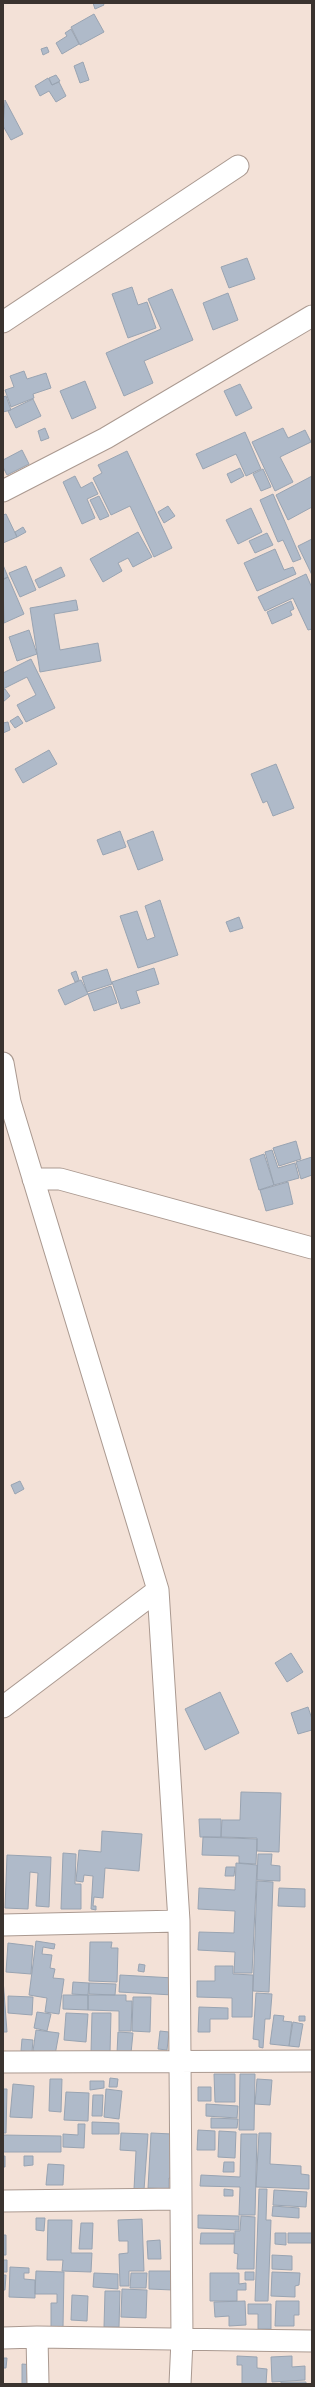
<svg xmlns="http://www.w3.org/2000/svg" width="315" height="2387" font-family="'Golos Text',sans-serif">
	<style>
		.building { fill: #afbac9; stroke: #99a4b2 }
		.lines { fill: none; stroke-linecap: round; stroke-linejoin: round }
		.street-casing { stroke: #aa9990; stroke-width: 23 }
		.street { stroke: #fff; stroke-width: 21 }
	</style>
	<rect width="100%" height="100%" fill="#f3e1d7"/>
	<!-- building -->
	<path class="building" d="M93 3H103L104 5 95 9Z
		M94 14 104 32 80 45 71 27Z
		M71 29 79 44 62 54 56 43 67 36 65 33Z
		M47 47 49 52 43 55 41 49Z
		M83 62 89 80 80 83 74 66Z
		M56 75 60 81 52 85 49 78Z
		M48 78 52 85 59 82 66 96 56 102 49 91 40 96 35 86Z
		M5 100 23 134 11 140 3 126Z
		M247 258 255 279 229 288 221 267Z
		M132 287 138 305 147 302 156 328 128 338 112 294Z
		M172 289 193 340 144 361 153 383 124 396 106 353 161 329 148 299Z
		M228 293 238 320 213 330 203 303Z
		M24 371 27 379 46 373 51 388 33 394 34 398 11 407 5 390 14 387 10 376Z
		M85 381 96 408 72 419 60 391Z
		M240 384 252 408 236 416 224 391Z
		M6 396 11 410 3 412V397Z
		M33 399 41 416 16 428 8 411Z
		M45 428 49 438 41 441 38 431Z
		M283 428 288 438 305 430 311 442 280 457 293 482 275 491 252 442Z
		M245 432 261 469 246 476 236 454 203 469 196 454Z
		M22 450 29 464 7 475 3 467V460Z
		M127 451 172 548 154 557 130 506 111 515 93 478 102 473 98 465Z
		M240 468 244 476 231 483 227 474Z
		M263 469 271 487 261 491 253 474Z
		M75 476 81 488 92 482 98 494 87 499 95 518 82 524 63 482Z
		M312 476V507L288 520 276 495Z
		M273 494 301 559 293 562 283 540 278 542 260 500Z
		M99 496 109 516 100 520 90 500Z
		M168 506 175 516 164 523 158 512Z
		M251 508 262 532 238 544 226 520Z
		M6 514 17 537 3 543V515Z
		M23 527 26 532 17 537 15 532Z
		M138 532 152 557 133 567 128 558 118 563 122 571 103 582 90 559Z
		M267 533 273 545 255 553 249 541Z
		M312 539V575L298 546Z
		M275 549 284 570 293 567 296 574 257 591 244 563Z
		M3 565 8 577 3 579Z
		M26 566 36 590 20 597 9 573Z
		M61 567 65 576 39 588 35 580Z
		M306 574 312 588V629L308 630 293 598 265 611 258 597Z
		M8 577 24 614 4 623 3 580Z
		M76 600 78 610 54 614 60 650 98 643 101 661 40 672 30 608Z
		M291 601 294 609 290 611 292 615 272 624 267 612Z
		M29 630 37 654 17 661 9 637Z
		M31 659 55 708 26 722 17 705 36 695 27 677 3 689V673Z
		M5 689 10 696 3 702V691Z
		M18 716 23 723 15 728 10 721Z
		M8 722 10 730 3 733V723Z
		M49 750 57 764 23 783 15 769Z
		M276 764 294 808 273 816 267 801 263 803 251 774Z
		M120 831 126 847 103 855 97 840Z
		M153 831 163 860 138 870 127 841Z
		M160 900 178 955 138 968 120 916 137 911 147 940 155 937 145 906Z
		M239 917 243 928 230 932 226 922Z
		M154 968 159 984 136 991 140 1003 121 1009 112 982Z
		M107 969 112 984 87 992 82 977Z
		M76 971 79 980 75 982 71 973Z
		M81 980 88 994 65 1005 58 990Z
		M111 986 117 1003 94 1011 88 994Z
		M296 1141 301 1159 279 1166 273 1148Z
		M272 1150 278 1168 295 1163 299 1178 274 1185 265 1152Z
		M264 1154 274 1185 259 1190 250 1159Z
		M312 1157V1175L301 1179 296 1162Z
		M288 1182 293 1204 266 1211 260 1190Z
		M20 1481 24 1489 15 1494 11 1485Z
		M291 1653 303 1672 287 1682 275 1663Z
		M220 1692 239 1733 205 1750 185 1709Z
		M308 1707 312 1719V1730L298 1734 291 1713Z
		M241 1792 281 1793 279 1852 257 1851V1838L221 1837 222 1820H240Z
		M199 1819H221V1837H200Z
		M102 1831 142 1834 139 1871 105 1868 103 1898 94 1897 93 1906H96V1910L91 1909 93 1876 84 1875 83 1882 76 1881 79 1850 101 1852Z
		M203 1837 257 1839 256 1864 239 1863V1856L202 1855Z
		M63 1853 76 1854 75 1884H81V1909H61Z
		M258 1854H272L271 1865 280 1866V1881L257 1880Z
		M7 1855 51 1857 49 1907 36 1906 38 1873 30 1872 28 1909 5 1908Z
		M236 1863 257 1865 252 1973H234L235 1952 198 1950 199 1932 234 1933 235 1911 198 1909 199 1888 235 1890Z
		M226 1867H235L234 1876H225Z
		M257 1881 273 1882 269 1992 253 1991Z
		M279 1888 305 1889V1907L278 1906Z
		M36 1941 55 1944 54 1949 43 1947 42 1954 52 1955 50 1968 55 1969 53 1978 64 1979 59 2014 45 2012 47 1998 29 1995Z
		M90 1942H112L111 1948H118L117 1982 89 1981Z
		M8 1943 33 1946 31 1974 6 1972Z
		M139 1964 145 1965 144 1972 138 1971Z
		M215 1966H233V1974L253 1975 252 2017H232V1998L197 1997V1981H215Z
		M120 1975 174 1978 173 1995 119 1992Z
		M3 1979 7 2032H3Z
		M73 1982 89 1983 88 1995 72 1994Z
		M89 1983 116 1984 115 1995 89 1994Z
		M256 1993 272 1994 270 2019H265L263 2048 259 2047V2040L253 2039Z
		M63 1995H88V2010L63 2009Z
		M88 1995H126V2001H132L131 2031H119V2011L88 2010Z
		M8 1996 33 1997 32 2015 8 2013Z
		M133 1997H151L150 2032 132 2031Z
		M199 2007 228 2008V2019H210V2032H198Z
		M37 2012 51 2014 47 2031 34 2028Z
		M66 2013 88 2014 86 2042 64 2040Z
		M92 2013H111L110 2053H91Z
		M274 2015 284 2016 283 2021 292 2022 289 2046 270 2044Z
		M299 2016H305V2021H299Z
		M293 2022 303 2024 299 2047 289 2046Z
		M36 2030 59 2033 55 2055 33 2051Z
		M160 2031 169 2032 167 2050 158 2049Z
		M118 2032 133 2033 131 2053H117Z
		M22 2039 33 2040 32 2052 21 2051Z
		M214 2074H235V2102H215Z
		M240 2074H255L254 2130H239Z
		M110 2078 118 2079 117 2087H109Z
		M50 2079H62L61 2112 49 2111Z
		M257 2079 272 2080 270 2105 255 2104Z
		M90 2081H104V2088L90 2090Z
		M13 2084 34 2086 32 2118 10 2117Z
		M198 2087H211V2101H198Z
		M3 2089H7L6 2133H3Z
		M106 2089 122 2091 119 2119 104 2117Z
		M66 2092 89 2093 88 2121 64 2120Z
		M93 2095H103L102 2116H92Z
		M206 2104 238 2106 237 2118 206 2116Z
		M211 2118 238 2119 237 2128H211Z
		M92 2122 119 2123V2134H92Z
		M78 2124H85L84 2148 63 2147V2134L78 2135Z
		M198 2130 215 2131V2150H197Z
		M219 2131 236 2132 235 2158 218 2157Z
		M121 2133 148 2134 144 2190 134 2189 136 2151 120 2150Z
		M151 2133 172 2134 177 2178H169V2189L148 2188Z
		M259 2133H271L270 2164 301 2166V2174L309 2175V2189L256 2187Z
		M241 2134H257L255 2215H239L240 2187 200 2186 201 2175 240 2177Z
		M3 2135 61 2136V2152H3Z
		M3 2156H5V2167H3Z
		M24 2156H33V2165L24 2166Z
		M224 2162H234V2172H223Z
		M48 2164 64 2165 63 2185H46Z
		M224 2189 233 2190V2196H224Z
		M259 2189H267L266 2220H271L268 2301H255Z
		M274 2190 307 2192 306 2207 273 2205Z
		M273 2206 299 2208V2218L272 2216Z
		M198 2215 239 2216V2230L198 2228Z
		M241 2216 255 2217 254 2269H237L238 2254 234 2253 235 2231H240Z
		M36 2218H45L44 2231 36 2230Z
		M142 2219 144 2271H129V2286H120L119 2254 128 2253V2241H119L118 2220Z
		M48 2220H72L71 2253H92L91 2272 62 2271 63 2260H47Z
		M81 2223H93L92 2249H79Z
		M201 2233H234V2244H200Z
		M275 2233H286V2245L275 2244Z
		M288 2233H312V2243H288Z
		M3 2235H6V2255H3Z
		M160 2240 161 2259H148L147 2241Z
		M272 2255 292 2256V2270L272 2269Z
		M3 2260H7V2272H3Z
		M10 2267 29 2268V2273H24V2279L35 2280V2298L9 2297Z
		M36 2271 64 2272 63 2328H51V2303H57V2294H35Z
		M149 2271H173V2290L149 2289Z
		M245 2272H254V2280H245Z
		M272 2272 300 2273 299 2285 295 2286V2297L271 2296Z
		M94 2273 118 2274V2289L93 2287Z
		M131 2273H147L146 2288H130Z
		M210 2273H239V2284L246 2283V2290H237V2301H210Z
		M3 2275H6L5 2290H3Z
		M122 2289 147 2290 146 2318 121 2317Z
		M105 2291H120L119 2327H104Z
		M72 2295 88 2296 87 2321 71 2320Z
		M245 2301 246 2325 229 2326V2316L215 2317 214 2302Z
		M276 2301H299V2315H294V2326H275Z
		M248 2304H271V2329H258V2314H248Z
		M237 2356 257 2357V2368L267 2369 266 2384H242V2365H237Z
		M292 2356V2367L305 2366V2380L272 2382 271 2357Z
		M3 2358H7L6 2368H3Z
		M22 2364 34 2365V2384H22Z
		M281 2382H306V2384H281Z"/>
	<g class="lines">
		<defs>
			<path id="street" d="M3 322 238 166
				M3 491 106 438 312 316
				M3 1063 10 1102 158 1590 179 1921 182 2340 180 2384
				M33 1179H60L312 1248
				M3 1707 158 1590
				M3 1925 179 1921
				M3 2062 312 2061
				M3 2201 180 2199
				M37 2337 38 2384
				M3 2338 37 2337 312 2341"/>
		</defs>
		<!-- street casing -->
		<use href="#street" class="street-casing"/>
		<!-- street -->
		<use href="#street" class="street"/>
	</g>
	<!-- border -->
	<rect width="315" height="2387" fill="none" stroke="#3a332f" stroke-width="8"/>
</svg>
